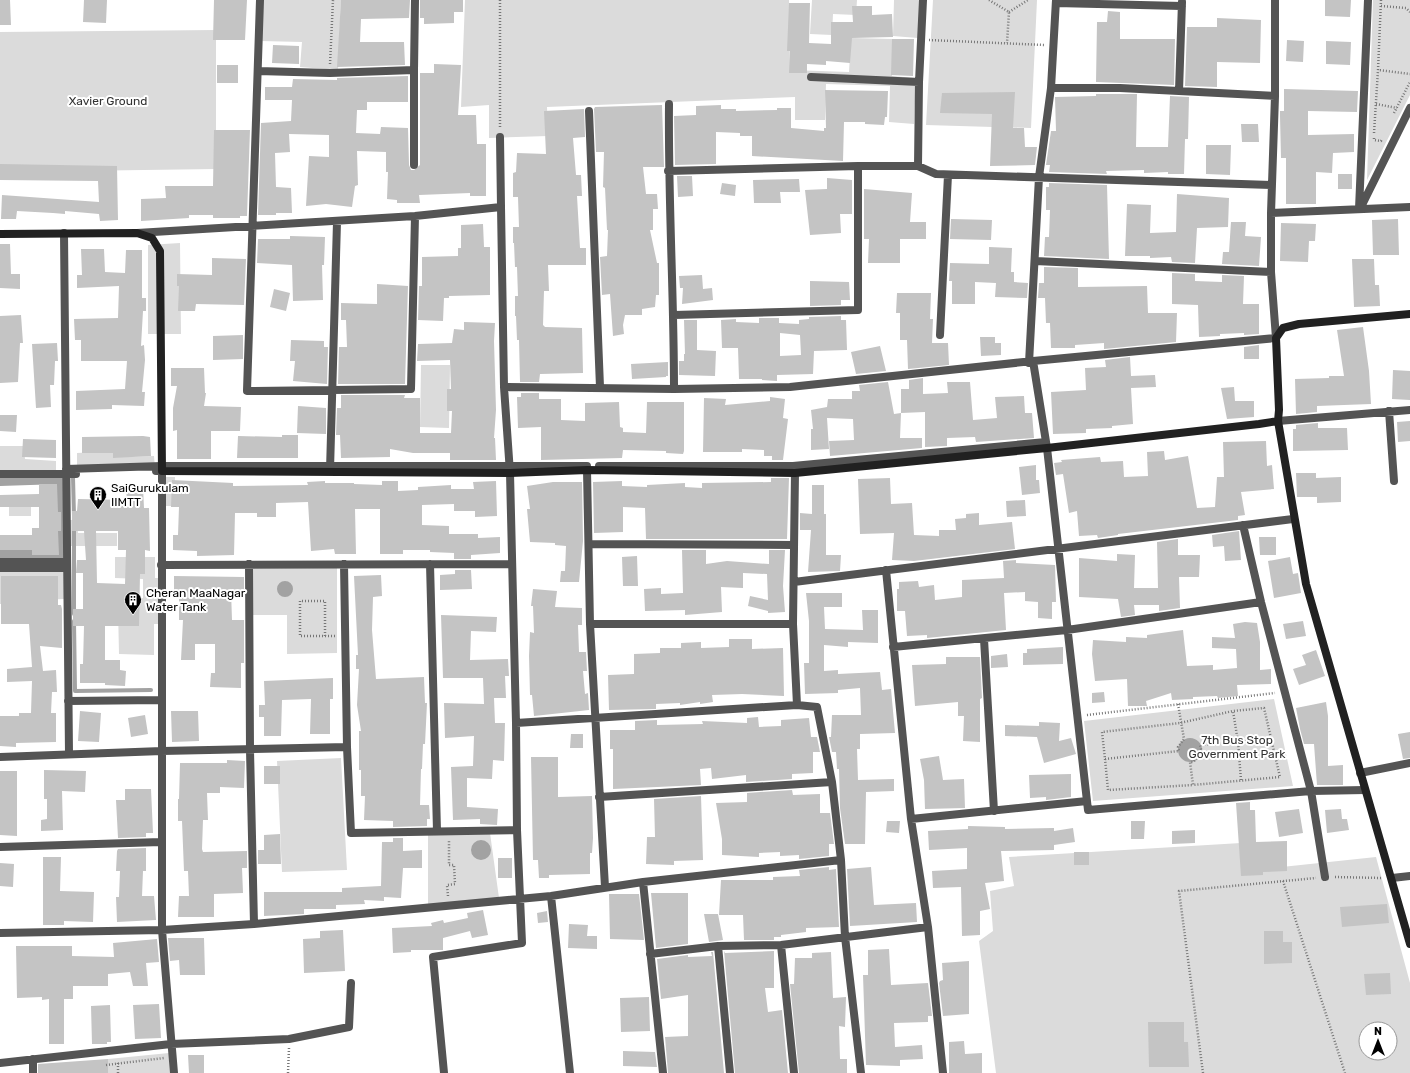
<svg xmlns="http://www.w3.org/2000/svg" width="1410" height="1073" font-family="Rubik,sans-serif">
	<style>
		.green { fill: #dbdbdb; fill-rule: evenodd }
		.water { fill: #a2a2a2 }
		.lines { fill: none; stroke-linecap: round; stroke-linejoin: round }
		.stream { stroke: #a2a2a2; stroke-width: 4 }
		.canal { stroke: #a2a2a2; stroke-width: 14 }
		.building { fill: #c4c4c4; fill-rule: evenodd }
		.path { stroke: #767676; stroke-width: 2.5; stroke-dasharray: 1 2; stroke-linecap: butt }
		.street { stroke: #545454; stroke-width: 8 }
		.secondary { stroke: #212121; stroke-width: 8 }
		.labels { text-anchor: middle; stroke-width: 4; stroke-linejoin: round; paint-order: stroke }
		.park-label { font-size: 12px; fill: #323232; stroke: #fff }
		.poi-label { font-size: 12px; fill: #000; stroke: #fff; text-anchor: start }
	</style>
	<rect width="100%" height="100%" fill="#fff"/>
	<!-- green -->
	<path class="green" d="M262 0H341L338 70 300 67 302 42 261 41Z
		M465 0H789L790 70 849 72 851 38 893 39 892 76 916 78 914 124 889 122 890 86 826 84 825 120H795V97L547 107 548 136 489 138V105L461 107Z
		M812 0H857L856 15 833 14 832 35 810 34Z
		M894 0H920L918 38 893 36Z
		M933 0H1037L1031 128 926 125Z
		M1373 0H1410V95L1367 180Z
		M216 30V169L0 172V32Z
		M180 243 181 334H148V245Z
		M421 365H450L449 428 420 427Z
		M0 446H24L25 459 56 461V470L0 471Z
		M115 451 116 457 154 456 155 468 77 470V453Z
		M164 477H175L174 506H164Z
		M9 506H31V516H9Z
		M69 520H77L78 533H117V546H69Z
		M115 557H155V578H159L160 624H154V655L119 654 118 608 125 598H143V579L115 578Z
		M0 566H65V599L32 600 31 603 0 604Z
		M337 568V653L287 654V615H253V569Z
		M1274 699 1293 786 1093 801 1084 721Z
		M341 758 347 870 282 872 277 761Z
		M490 833 499 898 428 906V834Z
		M1241 843 1245 871 1376 857 1410 983V1073H996L979 941 993 931 990 891 1014 886 1009 857ZM1366 1029H1390V1053H1366Z
		M169 1053 170 1073H108V1059Z"/>
	<!-- water -->
	<path class="water" d="M277 589a8 8 0 1 1 16 0a8 8 0 1 1-16 0Z
		M1178 750a12 12 0 1 1 24 0a12 12 0 1 1-24 0Z
		M471 850a10 10 0 1 1 20 0a10 10 0 1 1-20 0Z"/>
	<g class="lines">
		<!-- stream -->
		<path class="stream" d="M73 477 74 516
			M74 527V614
			M74 621 75 691 151 690"/>
		<!-- canal -->
		<path class="canal" d="M0 479 60 477 61 556H0"/>
	</g>
	<!-- building -->
	<path class="building" d="M0 0H10L11 25H0Z
		M84 0H107L106 23 83 22Z
		M214 0H247L245 40H213Z
		M341 0H410L409 18 361 19 360 42H404L405 65 337 67Z
		M420 0H463V12H454V23L424 24V18H420Z
		M1325 0H1351L1350 17 1325 16Z
		M789 3H810L809 43 831 44V22H853L852 6H872V15L892 14 893 37 852 38 850 63 826 61V65L807 64V73H789L790 51H787Z
		M1108 11 1120 12V39H1175L1174 85 1096 82 1097 22H1107Z
		M1217 18 1261 20 1260 63 1217 62V87L1185 86 1187 27H1217Z
		M892 39H914L913 76 891 75Z
		M1287 40 1304 41 1303 62 1286 61Z
		M1326 41 1351 42 1350 65 1326 64Z
		M273 45 299 46V64L272 63Z
		M434 64 461 65 458 115H476L477 144H486V196H470V193L419 195 420 203H397V200L387 199 388 172H386V152L357 151 358 185 355 186 352 207 326 204 306 206 309 156 329 157V135L289 134 290 152 275 153 276 187 291 188 292 213H276V215H258L261 123 291 121 292 100H265V87H292L293 79 337 80V78L408 76V102H367V110H357L356 133 380 134 381 127 408 128 409 165 411 170H414L420 165V73H434Z
		M217 65H238V83H217Z
		M1284 89 1358 91 1357 112 1308 111V135L1354 134V152L1333 153 1332 173 1316 172V204H1286V158H1281L1280 116V111H1284Z
		M825 90 888 91 887 117H885L884 125 865 124V122H844L843 161 752 156V136H740V133L716 132V164L675 165 674 116 696 115V106L721 105V109H736V111L777 110V108H791V128L824 131V128H826Z
		M1015 92 1013 128H1024L1025 147H1037L1035 165 990 166 992 114 940 113 942 93Z
		M1096 94H1137L1136 147H1168L1170 96 1189 97 1188 139H1185L1184 174H1168V172L1144 173V170L1106 171 1107 174 1049 172 1050 165H1046L1051 131H1056L1055 97 1096 96Z
		M662 105 664 167H643L646 194H657L658 209H653V230H650L657 263H659V295H656L655 307 642 309V315H625L623 325 624 334 613 336 610 294 602 295 600 257 607 256 608 230H607L605 188 603 187 604 152H596L594 109 595 107Z
		M584 109 585 137 573 138 576 175H581L582 196H577L580 248H586V265H548L549 291H544L543 325 545 327 582 328 583 373 540 374 539 382H520L519 340H517L516 316H515V296H518L517 267H515L514 243H513V227H519L518 197H513V173L516 172 517 153 546 154 544 111Z
		M1241 124H1258L1259 142H1242Z
		M214 130H250L247 216H240V218H213V215H189V218L141 221V199L166 198 165 186H213Z
		M1206 145H1231L1230 175 1206 174Z
		M0 164 117 166 118 220 100 221 99 214 65 211V214L53 213 17 211 16 219H1L2 195 99 202 98 181 0 180Z
		M1338 174H1352V189H1338Z
		M677 176H692L693 196 678 197Z
		M827 178 852 180V214H840L841 233 810 235 805 190 827 189Z
		M799 179 800 192H780L781 203H754L753 180Z
		M722 183 736 185 735 196 720 194Z
		M1049 183 1107 185 1109 259 1044 256 1045 237H1049L1050 210H1046V187H1049Z
		M864 189 912 193 910 222H926V239H900V263H868L869 239H864Z
		M1177 194 1229 198 1228 227 1197 228 1195 263 1172 262 1171 257 1150 258V256H1125L1127 204 1151 205 1150 233 1176 232Z
		M951 219 992 220 991 240 950 239Z
		M1398 219 1399 255H1373L1372 220Z
		M1231 222H1246L1245 236 1261 237 1259 266 1222 264 1223 252H1229Z
		M1281 223 1316 224 1315 241H1309L1308 262 1280 261Z
		M483 224 484 247H490V295L449 296V298H444L443 321 418 320 419 286H422V257L458 256V248H461V225Z
		M290 236 325 237 324 265H322L323 300 293 301 292 265 257 263 258 239H290Z
		M0 244H10L11 274H20V289L0 288Z
		M989 247 1012 248 1011 272H1014V282L1028 283 1027 298 995 297 996 283 975 282V304H952V281H949L950 263 989 264Z
		M81 249H104L105 272 125 273 126 250H142V298H146V311H143L141 346 144 345 145 360 142 392H145L144 406 112 405V409L76 410V391L125 389 127 361H81V340H75L74 319 118 318 119 286 77 288V275H82Z
		M212 258 246 259 244 305 196 304 195 311H178L179 286H177V274L212 275Z
		M1352 259H1374L1375 285H1379L1380 306 1354 307Z
		M1044 267 1078 268V287L1147 286 1148 313H1177L1176 342 1104 349V343L1075 345V348H1051L1050 323H1046L1045 298H1038L1039 283H1044Z
		M1172 273 1195 274V281L1222 282V275L1244 276 1243 304H1259V334L1244 335V333L1220 334V336L1199 337 1198 305 1172 304Z
		M702 275 703 289 712 288 713 300 682 304 683 288H680L679 276Z
		M810 281 849 282 850 300H841V305L810 306Z
		M377 284 408 286 405 384H338L339 347H347L346 320H341V303L377 304Z
		M274 289 290 293 286 311 270 307Z
		M897 293H931L930 319H933L932 343H948L949 365 908 369 907 340H900V313H896Z
		M21 315 23 343H20L18 382 0 383V316Z
		M841 316V320H846L847 350 814 351 813 374 777 375V381L762 380V379H739L738 348H722L721 320 736 319V322L759 323V318H779V323L799 324V320L809 319V317ZM780 333 800 335 801 355 780 356Z
		M684 320H697V350L716 351 715 376 679 375V361H684V354H685Z
		M464 322 495 323 494 341 496 410 494 438H495L496 460H450V453H413L390 449V457L341 458 340 435H336L337 408H341V395H405L404 398H420V433H451L452 411H447V389H451L450 360 417 361 418 344 452 343 454 329 464 330Z
		M1363 327 1369 371 1371 404 1317 406V412L1296 414 1295 379 1329 378V376H1344L1337 330Z
		M243 335V359L213 360V336Z
		M980 337H995V343H1001V355L981 356Z
		M291 340 324 341V347H328L327 384 293 381 295 361H290Z
		M57 343 58 361H55L54 385H50L51 407 36 408 32 344Z
		M1259 345V359H1244V347Z
		M880 346 886 371 856 374 851 352Z
		M1130 357 1131 376 1155 375 1156 387 1131 388 1133 424 1112 426V428L1086 429V433L1053 434 1051 392 1086 390 1085 368 1106 367 1105 360Z
		M668 362V376H666V377L632 379 631 364Z
		M171 368H204L205 393H206L204 406 241 407 240 431H211V459H177V430L173 431V408L177 386H171Z
		M1393 370 1410 371V400L1392 399Z
		M923 378V394L948 393 947 382H970L973 420 997 418 995 397 1024 396 1025 413H1032L1034 438 976 442 975 437 947 438V446L925 447V412L901 413V389H909V380Z
		M888 382 894 414 901 413 900 438H922V448L830 456 829 441 854 440 853 419 827 418 829 449 811 450V429H813L811 410 827 407 828 399H852V391H860L859 385Z
		M1234 387 1235 401H1254V417L1227 419 1221 388Z
		M521 393H539V399H561V420L585 421V403L619 402 620 427 623 428V432L646 433 647 402H684V451L683 454 666 453V451L623 450 622 458 541 460V427L518 428 517 397H521Z
		M770 397 785 399 783 418 788 419 783 460H772V456H764V450L742 449V452H703L704 398 726 399 725 405 770 401Z
		M298 406 326 408V434L297 433Z
		M0 415H17L16 432 0 431Z
		M1410 421V441L1398 442 1397 422Z
		M1318 423V428H1347L1348 450 1293 451V429H1296V425Z
		M282 435H298V458H237L238 436 282 437Z
		M143 436 150 437 151 456 113 458V453H82V437Z
		M23 439 56 440V458L22 457Z
		M1266 441 1267 466 1272 465 1274 489 1241 492 1245 515 1238 516V520L1118 534V535L1098 538 1097 535 1079 536 1077 511 1069 513 1063 474 1056 475 1054 463 1062 462 1061 460 1100 457 1101 462 1123 461 1124 477 1148 476 1147 452 1164 451 1165 460 1188 456 1197 508 1215 507 1217 477H1224L1223 442Z
		M1036 465V480H1039L1040 493 1022 495 1019 467Z
		M1296 473H1316V478L1341 477V502L1317 503V497H1297Z
		M771 478H789L787 539H646L645 508 623 507V532L594 533 593 482 622 481V486L647 487V485L685 483V487L702 488V483L771 482Z
		M890 478 891 504 912 503 914 535 939 536V530H956L955 519 966 518V514L979 513V525L1012 522 1015 549 914 561 892 560 894 533 860 534 858 479Z
		M172 480 233 483V486L308 485 307 482 325 481V483H354V484L382 485V481H398V491L418 490V487L451 485V489H474L473 482 496 481 497 516 475 517V511H454V504L422 505V525L449 526V534H478V538L500 537V553L471 555V559H454V553L430 552V550H403V554H380V509H355L356 554H335L334 549 311 551 308 502 276 503V517H257V513H235L234 555 197 556V551L173 550V535H178L179 507H171Z
		M553 482H582L583 541 579 582H560L561 571H565L566 546 555 545V543L530 542 527 509H530L527 486Z
		M39 484H57L58 512H61V531H58L59 555H32V550H0V535H32V528H39V507H0V495L39 494Z
		M812 485H824V514H826V555H841L840 571 808 572 811 530H800V513L812 514Z
		M143 487 144 508H149L150 551 145 550V574H140L139 626H105V660H120V670L126 671 125 686 105 685V683H80V664H83L84 626H73V609H83V573H76L77 560H86L84 531H72V511H77L78 499 127 500 126 488ZM96 531H118V550H126L125 584 97 583Z
		M1025 500 1026 516 1007 517 1006 501Z
		M1239 531 1241 560 1225 561 1224 546 1213 547 1212 535Z
		M1259 537H1276V555H1260Z
		M1178 539V555H1200L1199 577H1179L1180 608 1159 611V605H1134L1135 615 1121 617 1118 599 1079 597V558L1117 561V554L1135 555 1134 588H1158L1157 542Z
		M682 550H706V564L727 561 769 564V550H785L783 586 785 612 768 613V611L748 606 750 596 768 600 767 574 743 573V588L721 587 722 612 685 615V610L645 611 644 589 661 588V594L683 593Z
		M637 556 638 586H623L622 557Z
		M1290 557 1293 574 1298 573 1301 593 1274 598 1268 561Z
		M1016 560V563L1055 565 1056 602H1052V619L1038 618V602L1025 601V592L1004 593 1006 630 927 638V635L907 636 905 611H897V589H899V582L918 581 919 587 934 585 935 600 962 597V580L1004 578 1003 561Z
		M455 570H471L472 589 440 590V575L455 574Z
		M381 575 382 596 373 597 372 630 376 679 424 677 425 703H427L425 744H423L422 769H421L420 805H429L430 819H427V826L393 827V821L364 820 365 796H361V770H359V731H361L357 705 359 669H356V655H358L354 576Z
		M1 576H58V605H61L62 609V648L40 646 43 671 56 670 57 692H52L51 713H56V742L16 743V747L0 746V716H19V713H31L32 681 7 682V669L32 667 29 624H1Z
		M174 576 244 577V590L231 591 232 620H244V663H241V688L210 687 211 673H215V644H195V660H181L183 620H179V598H174Z
		M533 589 557 591 555 607 582 608V625H578L579 652H586L587 671H583L585 694 588 693 589 710 534 716 532 695H530L529 656 530 632 534 633 533 606H531Z
		M806 593H842V607H824L825 629 863 630 862 610H878V643L848 642V647L824 645V671L838 670V674L880 672 882 690 891 689 895 733 860 734V749H857L858 780 894 779V791L866 792 865 844H845L840 808 839 769H837L836 752H832L829 737H831L832 715H861L860 688 838 690V693L805 694 804 663H809V621Z
		M441 615 497 617 496 632 471 631 470 660 508 659 509 676H505L506 698H494L495 723H505L504 761 493 760 492 779 467 778V807L498 809 497 825 480 824V819L453 820 451 767 473 766 474 736 445 738 444 703 484 704 483 678H443Z
		M1303 621 1306 636 1286 639 1283 624Z
		M1245 622 1257 623 1260 642V670L1271 669V684L1237 685 1238 696 1218 698 1217 696 1193 697V699L1172 700 1171 693 1146 701 1147 706H1128L1127 679 1095 681 1092 654 1093 640 1126 642V637L1147 638V635L1183 630 1187 666 1213 665V670L1237 668 1236 649 1212 648V637L1235 638 1233 624Z
		M729 639H752V649L783 648 784 696 742 694 712 695 713 702 700 704V702L680 705V703L656 704V709L609 710 608 675 634 674V654L660 653V648H681V643L701 642V648L729 647Z
		M1063 647V664L1023 665V653H1027V649Z
		M1316 650 1325 676 1299 685 1293 669 1306 665 1302 655Z
		M1007 654 1008 667 991 668V656Z
		M946 657H980L982 698 980 699V742L963 741 964 716H958V702L915 706 912 665 946 664Z
		M333 678V699H330V734H310L311 699 282 700 281 736H264V717H259V705H265L264 681Z
		M1104 692 1105 702 1092 703V693Z
		M1326 702 1328 716V766L1343 765V785H1317L1314 744H1304L1300 729 1296 708Z
		M80 711 101 713 99 742 78 741Z
		M171 711H198L199 741 172 742Z
		M145 715 148 734 131 737 128 718Z
		M758 717 759 727 781 726V720L809 718 811 737H817L820 752H813V773L792 774V779L746 782V775L712 779 711 768 700 769 701 785 613 789V749H610V730H635V721L657 720V725L703 724 702 721 747 723V718Z
		M1039 722 1060 723 1059 741 1071 738 1076 754 1044 763 1037 737 1005 736V725L1039 726Z
		M1410 732V758L1403 759 1398 734Z
		M571 734H583V748H570Z
		M939 756 943 780 964 779 965 808 925 809 924 780 920 759Z
		M531 757H558V797L592 796 593 838 592 853H590V874L549 875V878H539L538 860H533Z
		M227 760 245 761 244 788 220 787V793H207L208 820H203L202 849 203 852 247 851V868H242L243 893 214 894V917H178L179 896H189L188 871H184L182 821H178V799H179L180 763H227Z
		M264 766H280V784H264Z
		M44 770 86 771 85 792 62 791 63 830 41 831V820L47 819V799H44Z
		M0 771H17V836L0 835Z
		M1071 774V797L1046 800V797L1030 798 1029 775Z
		M125 789H151L153 833H146V837L118 838 116 800H125Z
		M792 790 793 795 820 794V813H830L834 844H829V856L799 859V855L780 856V852L759 853V857L722 855V839L716 803 747 802V793Z
		M701 796 703 860 674 861V865L646 864 647 837H655L654 799Z
		M1250 802V810H1255L1256 842 1287 841V871L1263 872V875L1241 876 1236 803Z
		M1299 809 1303 833 1279 837 1275 812Z
		M1341 809 1342 819H1347L1349 830 1327 833 1325 810Z
		M887 821H900L899 833 886 832Z
		M1131 821H1145L1144 839H1131Z
		M968 826 1005 827V829L1054 828V831L1073 828 1075 842 1054 845V850L1001 851 1004 881 985 883 990 909 980 911V935L962 936 961 887 933 888 932 871 967 869V848L929 850 928 831 968 829Z
		M1195 830V843L1172 844V831Z
		M280 834 281 864H258V850H264V835Z
		M393 838H403V851L422 850V868H403L401 898 384 897V901L364 900 365 904 336 905V909H304V914L264 916V892H342V888L381 886 382 842H393Z
		M146 848V871H143L142 896H154L156 920 117 922 116 897H119L120 871H116L117 851 118 849Z
		M1074 852H1089V865H1074Z
		M43 857H61L60 891 94 892 93 922 64 921V925H43Z
		M498 858H512V878H498Z
		M0 863 14 864 13 887 0 886Z
		M829 867V870L836 869 839 927 806 928V932L781 935V937H774V940H744L743 915H719L721 880H773V877L800 876 799 870Z
		M871 867 874 905 916 903 917 922 850 926 847 869Z
		M651 893H688V944L656 948Z
		M609 894H639L644 940 610 939Z
		M1387 904 1389 923 1342 927 1340 907Z
		M483 910 488 935 472 938 470 931 443 938V950H411V952L393 953 392 928 432 926 431 923 443 920 444 923 468 918 467 913Z
		M547 911 548 922 538 923 537 913Z
		M704 914H718L723 940 709 942Z
		M569 924 588 925 587 936H597V949L568 948Z
		M343 930 345 971 304 973 303 939 320 938V931Z
		M1264 931H1283V942H1292V963L1264 964Z
		M168 938H204L205 975H180L179 960 170 961Z
		M157 939 159 962 146 963 148 986H133L130 972 108 974V986H73V999H64V1044H49V999L42 1000V997L17 998 16 946H72V956L114 957 113 943Z
		M889 949 891 985 928 983 932 1016H928V1022L894 1023 895 1047 922 1045 923 1059 900 1060V1066L866 1065 863 975H868V950Z
		M724 951 725 953 774 951V988H765L768 1012 782 1010 788 1073H735Z
		M711 952H713L724 1073H668L665 1037 688 1036V995L661 999 657 959 688 955V957L712 956Z
		M831 952 833 998 846 997 845 1027 839 1026 840 1059H847V1073H799L790 984H794L795 958H812V953Z
		M969 961V1014L943 1016 939 983 940 981 943 980 942 963Z
		M1390 973 1391 994 1366 995 1364 974Z
		M649 997 650 1031 621 1032 620 998Z
		M159 1004 161 1038 135 1039 133 1005Z
		M110 1005 111 1042H107V1044H92L91 1006Z
		M1148 1022H1184V1042H1188L1189 1067H1149Z
		M964 1041 965 1054 982 1053V1073H949V1042Z
		M623 1051 655 1052 657 1067 623 1066Z
		M188 1055H204V1073H189Z
		M108 1059V1073H38V1064Z"/>
	<g class="lines">
		<!-- path -->
		<path class="path" d="M989 0 1009 12 1007 43
			M1381 0 1378 70 1410 74
			M1381 6 1406 8 1410 12
			M1009 12 1028 0
			M929 40 1044 45
			M330 64 333 0
			M1376 104 1397 108
			M1394 113 1410 82
			M500 127V0
			M1374 133 1378 70
			M1374 138V140L1381 141 1382 139
			M325 636V601H300V636H337
			M1178 704 1184 739 1178 747 1179 751 1105 759 1102 732 1180 723 1233 711 1264 708 1280 777 1193 785 1190 762H1193L1202 753 1200 745 1238 742 1233 711
			M1087 715 1275 693
			M1105 759 1108 790 1193 785
			M1241 780 1238 742 1272 739
			M1335 877 1382 878
			M1283 881 1345 1073
			M448 896 447 885 455 884 454 865H449V840
			M118 1063V1073
			M106 1065 164 1058
			M288 1073 289 1048
			M1203 1073 1179 891 1316 878"/>
		<!-- street -->
		<path class="street" d="M260 0 247 391 411 389 415 216
			M923 0 919 82 918 166 936 174 1271 185
			M1056 3 1182 6
			M258 71 330 73 414 70 415 0
			M811 77 919 82
			M1051 88H1120L1275 96
			M1179 91 1182 2
			M669 104C668 199 674 294 674 389
			M589 111 600 387
			M414 165V70
			M668 171 858 166H918
			M1361 207 1410 108
			M1359 209 1368 0
			M1271 213 1410 207
			M64 233 69 754
			M137 233 415 216 501 207 500 137
			M1035 261 1271 272
			M674 315 858 310V166
			M940 335 948 175
			M1033 361 1276 338 1271 272V213L1275 96V0
			M1029 363 1039 177 1051 88 1056 0
			M504 387 674 389 790 387 1033 361 1047 448 1088 810 1311 791 1365 790
			M1389 411 1394 481
			M1278 421 1410 410
			M599 466H793L1046 442
			M66 469 162 466H587
			M330 470 337 222
			M587 470 590 624 605 887
			M156 471H162V930L174 1073
			M0 474H76
			M1243 525 1261 602 1311 791 1325 877
			M589 544 794 545
			M0 562H67
			M249 564 250 750 254 924
			M430 564 437 831
			M161 565 511 564
			M0 568H67
			M886 570 911 819 1087 801
			M794 582 1293 519
			M590 624H793
			M984 639 994 811
			M893 647 1067 630 1261 602
			M68 701 161 700
			M516 723 797 705
			M347 747 351 833 517 830
			M0 757 162 751 347 747 344 564
			M1360 773 1410 763
			M599 797 832 782
			M0 847 161 842
			M841 860 845 937 861 1073
			M1392 878 1410 876
			M643 882 663 1073
			M551 896 570 1073
			M928 927 943 1073
			M0 933 162 930 254 924 551 896 643 882 841 860 832 782 817 707 797 705 793 624 795 473
			M781 945 794 1073
			M718 946 730 1073
			M650 954 718 946 781 945 928 927 911 819
			M33 1059V1073
			M0 1063 171 1044 289 1039 349 1027 351 983
			M444 1073 433 957 522 943 517 830 516 723 510 473 504 387 501 207"/>
		<!-- secondary -->
		<path class="secondary" d="M0 234 137 233 152 238 160 251 162 471 510 473 587 470 795 473 1047 448 1259 424 1278 421 1279 410 1276 338 1283 328 1299 324 1410 314
			M1278 421 1306 584 1410 944"/>
	</g>
	<!-- icons -->
	<defs>
		<symbol id="building-pin" viewBox="-11 -11 22 30"><path d="M0 17L-7.5 6A9.5 9.5 0 1 1 7.5 6Z" fill="#000" stroke="#fff"/><path d="M-4-6H4V6H1V3H-1V6H-4ZM-2.5-4.3h1.7v1.8h-1.7ZM.8-4.3h1.7v1.8H.8ZM-2.5-1h1.7V.8h-1.7ZM.8-1h1.7V.8H.8Z" fill="#fff"/></symbol>
	</defs>
	<g fill-rule="evenodd">
		<use href="#building-pin" x="88" y="485" width="20" height="27"/>
		<use href="#building-pin" x="123" y="590" width="20" height="27"/>
	</g>
	<g class="labels">
		<!-- park labels -->
		<g class="park-label">
			<text x="108" y="105">Xavier Ground</text>
			<text x="1237" y="744">7th Bus Stop<tspan x="1237" dy="14">Government Park</tspan></text>
		</g>
		<!-- poi labels -->
		<g class="poi-label">
			<text x="111" y="492">SaiGurukulam<tspan x="111" dy="14">IIMTT</tspan></text>
			<text x="146" y="597">Cheran MaaNagar<tspan x="146" dy="14">Water Tank</tspan></text>
		</g>
	</g>
	<!-- north arrow -->
	<g transform="translate(1378 1041)"><circle r="19" fill="#ffffff" stroke="#999999"/>
	<path d="M0-3L7 15L0 10L-7 15Z" fill="#000000"/>
	<text y="-6" font-size="11" font-weight="bold" text-anchor="middle" fill="#000000">N</text>
	</g>
</svg>
